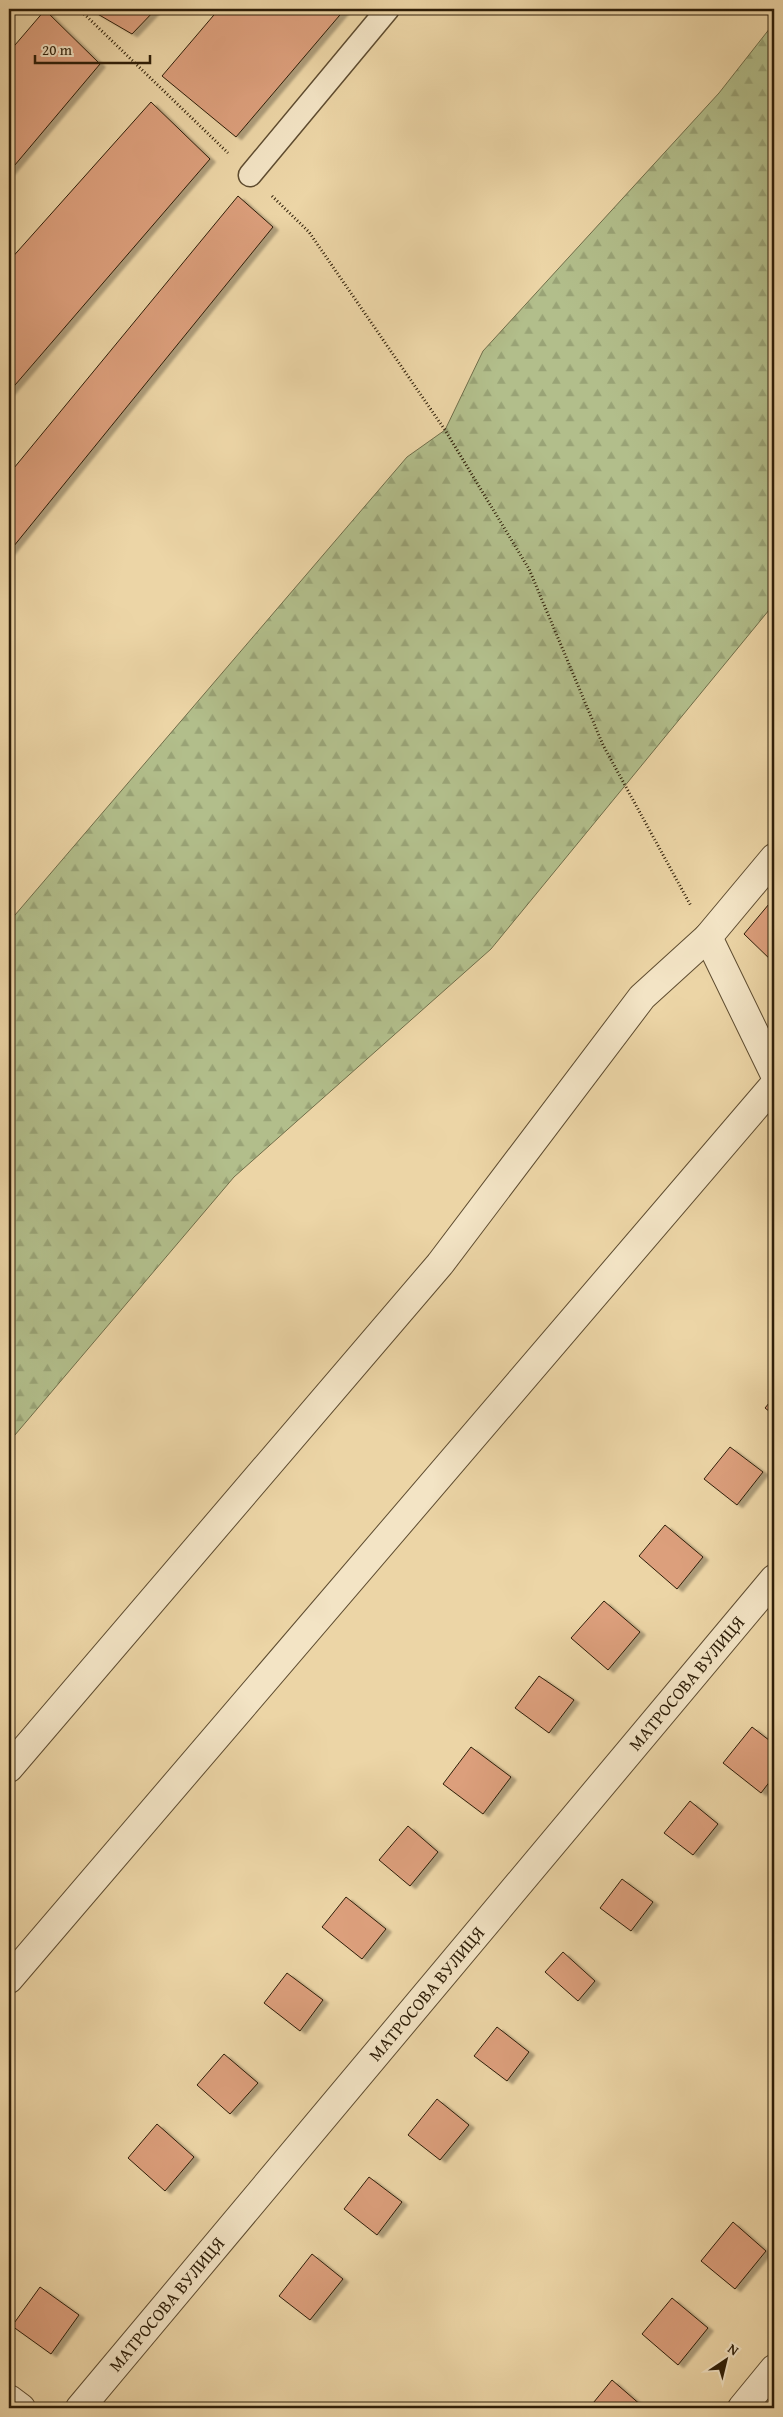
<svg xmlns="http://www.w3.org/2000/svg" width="783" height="2417" font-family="'Gentium Book Plus',serif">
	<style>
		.forest { fill: url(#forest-firs); stroke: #706e4a }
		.building { fill: #dc9f7c; stroke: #2e1e08; filter: url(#shadow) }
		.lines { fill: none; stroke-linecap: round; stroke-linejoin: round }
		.lane-casing { stroke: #5e4c30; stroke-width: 25 }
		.street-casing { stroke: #5e4c30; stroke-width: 30 }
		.path { stroke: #2e1e08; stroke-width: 3; stroke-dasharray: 1 2.5; stroke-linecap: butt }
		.lane { stroke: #f3e4c5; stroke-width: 22 }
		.street { stroke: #f3e4c5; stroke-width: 28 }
		.labels { text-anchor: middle; stroke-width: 5; stroke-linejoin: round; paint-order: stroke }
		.street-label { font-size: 18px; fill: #2e1e08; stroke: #f3e4c5 }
	</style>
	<defs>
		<pattern id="forest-firs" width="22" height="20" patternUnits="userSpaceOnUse" patternTransform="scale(1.25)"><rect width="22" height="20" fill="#b2be8b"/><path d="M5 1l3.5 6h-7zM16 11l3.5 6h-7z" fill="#99a376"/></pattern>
		<filter id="shadow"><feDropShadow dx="5.5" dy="3" stdDeviation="1" flood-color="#0004"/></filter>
	</defs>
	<rect width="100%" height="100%" fill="#ecd5a6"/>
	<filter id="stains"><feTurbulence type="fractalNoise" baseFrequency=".004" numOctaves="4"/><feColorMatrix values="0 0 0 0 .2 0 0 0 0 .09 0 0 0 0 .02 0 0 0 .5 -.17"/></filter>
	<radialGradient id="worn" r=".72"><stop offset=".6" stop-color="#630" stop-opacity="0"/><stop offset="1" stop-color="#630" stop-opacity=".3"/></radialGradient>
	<!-- forest -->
	<path class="forest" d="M774 23V604L491 949 234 1177 9 1442V922L407 457 445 430 483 351 719 93Z"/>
	<!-- building -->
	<path class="building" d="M89 9H156L132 34Z
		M219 9H345L236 137 162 76Z
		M45 10 100 64 9 172V52Z
		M151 102 210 159 9 392V261Z
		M238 196 273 227 9 552V474Z
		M774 898V963L744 934Z
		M774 1397V1415L765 1408Z
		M730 1447 763 1472 737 1505 704 1479Z
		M665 1525 703 1557 677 1589 639 1556Z
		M604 1601 640 1632 608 1670 571 1638Z
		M539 1676 574 1700 549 1733 515 1708Z
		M752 1727 774 1744V1776L761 1793 723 1763Z
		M471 1747 511 1777 483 1814 443 1784Z
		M690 1801 718 1824 693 1855 664 1833Z
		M408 1826 438 1852 410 1886 379 1860Z
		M622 1879 653 1902 631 1931 600 1908Z
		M346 1897 386 1929 362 1959 322 1927Z
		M563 1952 595 1981 578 2001 545 1972Z
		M287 1973 323 2000 300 2031 264 2003Z
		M497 2027 529 2052 507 2081 474 2056Z
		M224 2054 258 2083 230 2114 197 2085Z
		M437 2099 469 2125 440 2160 408 2135Z
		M157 2124 194 2157 165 2191 128 2158Z
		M369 2177 402 2202 377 2235 344 2209Z
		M733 2222 766 2251 735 2289 701 2261Z
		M312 2254 343 2279 310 2320 279 2296Z
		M40 2287 79 2315 51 2354 12 2326Z
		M672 2298 708 2328 678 2365 642 2334Z
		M612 2380 642 2406 640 2408H589Z"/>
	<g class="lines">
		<defs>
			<path id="lane" d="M250 175 388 9"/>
			<g id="street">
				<path d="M708 937 774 1073"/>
				<path d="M9 1768 440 1264 642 997 708 937 774 858"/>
				<path d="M9 1979 774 1085"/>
				<path d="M9 2399 21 2408"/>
				<path id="s1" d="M80 2408 774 1579"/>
				<path d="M742 2408 774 2369"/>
			</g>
		</defs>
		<!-- lane casing -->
		<use href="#lane" class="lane-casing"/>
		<!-- street casing -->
		<use href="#street" class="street-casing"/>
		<!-- path -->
		<path class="path" d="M79 9 228 153
			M272 196 309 232 445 430 529 569 603 745 691 906"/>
		<!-- lane -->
		<use href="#lane" class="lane"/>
		<!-- street -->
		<use href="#street" class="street"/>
	</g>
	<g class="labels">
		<!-- street labels -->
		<g class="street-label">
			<text dy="6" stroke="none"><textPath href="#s1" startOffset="945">МАТРОСОВА ВУЛИЦЯ</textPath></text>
			<text dy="6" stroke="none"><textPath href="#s1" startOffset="540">МАТРОСОВА ВУЛИЦЯ</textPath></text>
			<text dy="6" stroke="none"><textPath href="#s1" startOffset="135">МАТРОСОВА ВУЛИЦЯ</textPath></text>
		</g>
	</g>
	<!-- margin -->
	<rect width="783" height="2417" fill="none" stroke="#ecd5a6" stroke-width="30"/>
	<rect x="10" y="10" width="763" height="2397" fill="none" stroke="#2e1e08" stroke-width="2.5"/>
	<rect x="15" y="15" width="753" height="2387" fill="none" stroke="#2e1e08"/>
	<!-- north arrow -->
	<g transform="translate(726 2360) rotate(35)" stroke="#f3e4c5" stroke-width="4" paint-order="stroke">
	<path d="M0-4L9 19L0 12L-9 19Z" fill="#2e1e08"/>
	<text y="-8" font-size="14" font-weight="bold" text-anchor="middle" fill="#2e1e08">N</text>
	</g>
	<!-- scale -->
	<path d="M35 55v8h115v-8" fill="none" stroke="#2e1e08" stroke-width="2.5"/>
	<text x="42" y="55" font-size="15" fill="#2e1e08" stroke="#f3e4c5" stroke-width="4" paint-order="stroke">20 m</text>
	<rect width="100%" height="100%" filter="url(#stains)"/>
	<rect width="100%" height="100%" fill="url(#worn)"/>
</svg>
